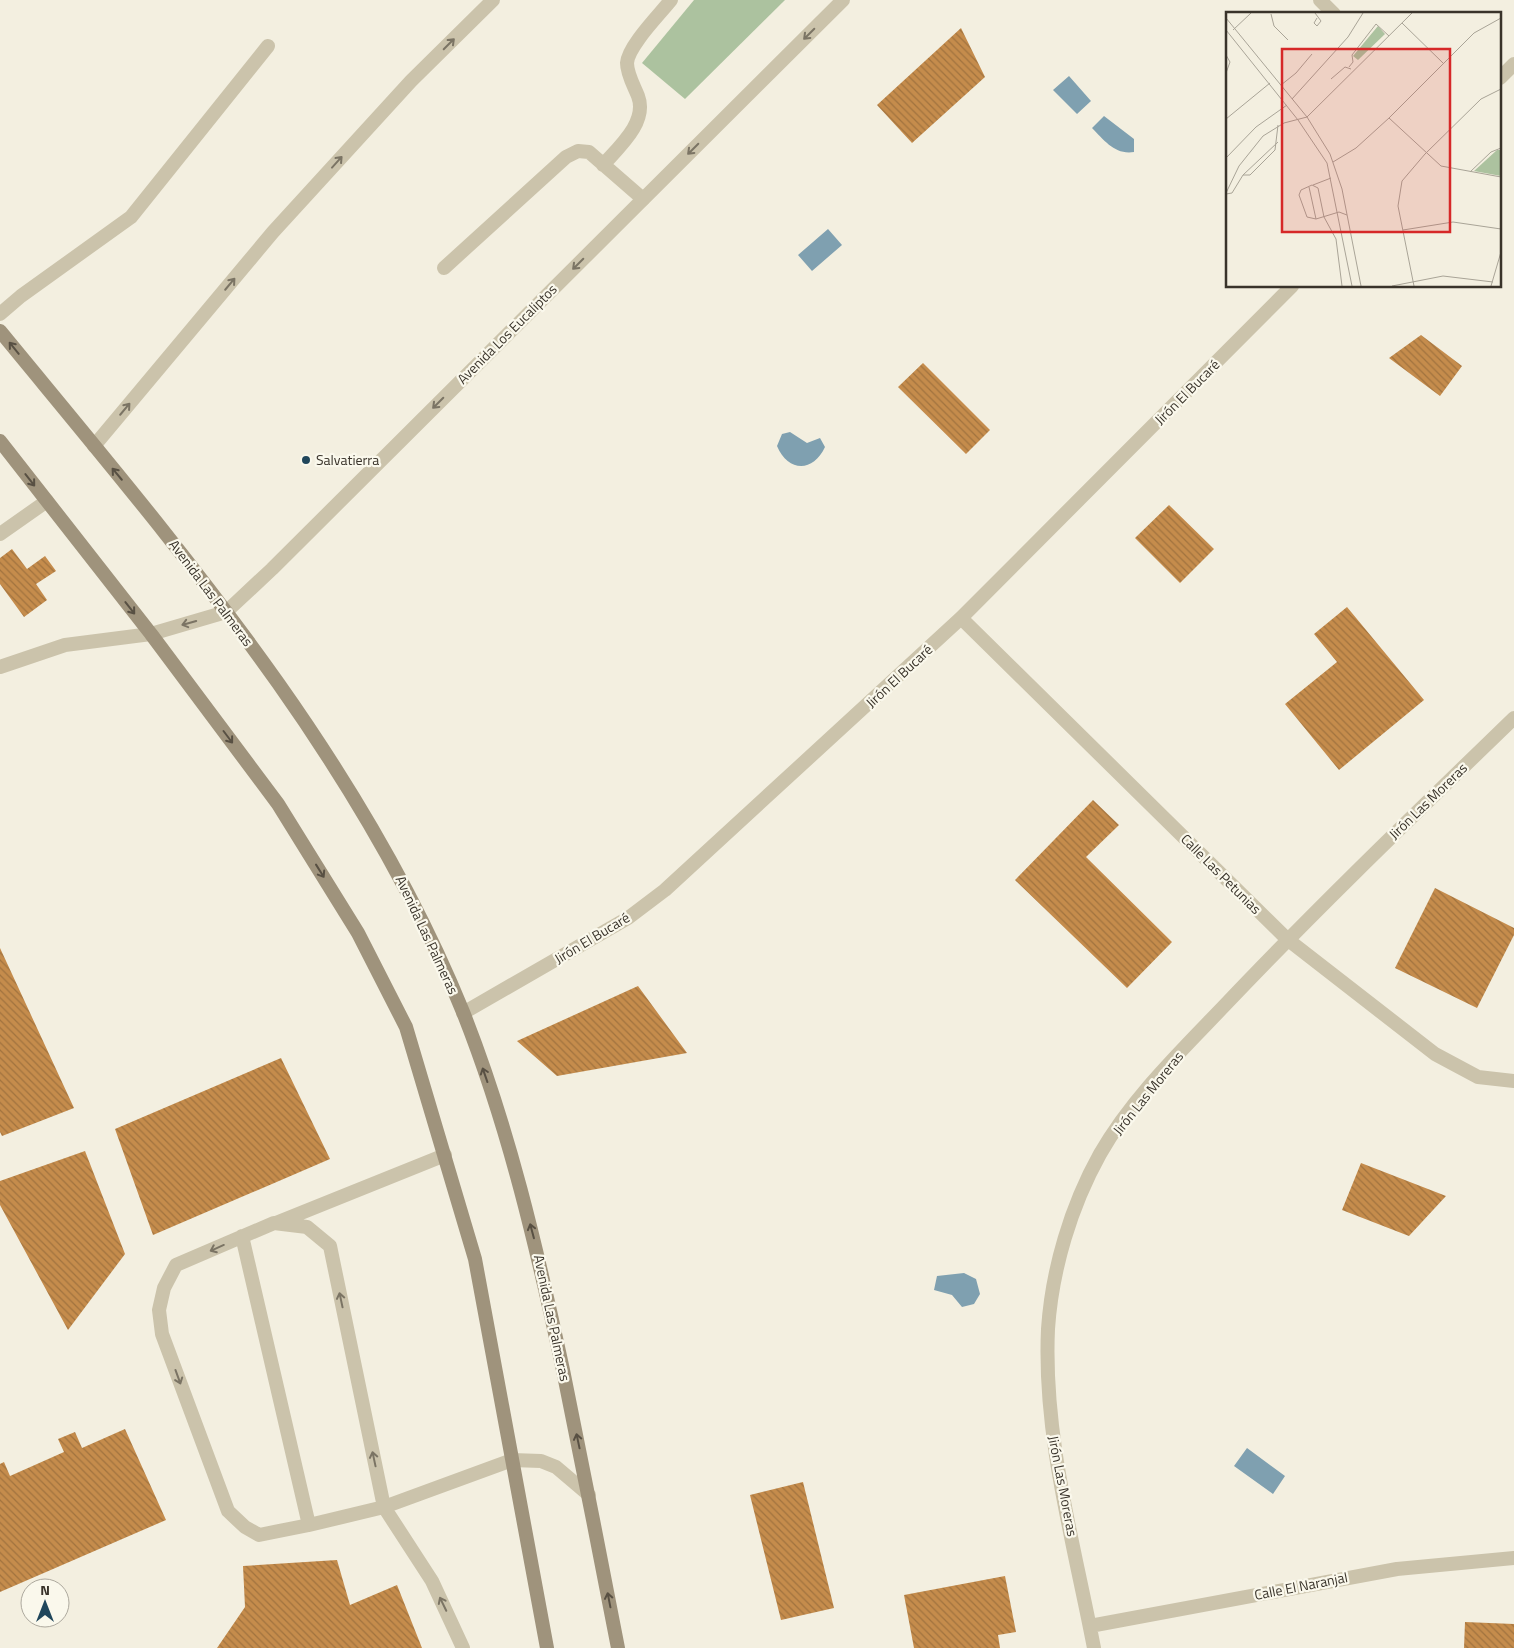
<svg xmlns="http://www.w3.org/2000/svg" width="1514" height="1648" font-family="'Titillium Web',sans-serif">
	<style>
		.green { fill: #acc29f }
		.water { fill: #7fa0b0 }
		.building { fill: url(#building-back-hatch) }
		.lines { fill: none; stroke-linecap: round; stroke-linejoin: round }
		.service { stroke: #cbc3ab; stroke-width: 14 }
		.minor { stroke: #cbc3ab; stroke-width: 14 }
		.tertiary { stroke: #cbc3ab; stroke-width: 14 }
		.secondary { stroke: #9f937c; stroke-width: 14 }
		.oneway { stroke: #7b7464 }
		.oneway2 { stroke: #585043 }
		.poi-dot { fill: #20465b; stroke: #faf8ec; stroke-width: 2 }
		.labels { text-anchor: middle; stroke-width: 4.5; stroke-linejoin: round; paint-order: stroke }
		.street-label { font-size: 14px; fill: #39332a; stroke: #faf8ec }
		.poi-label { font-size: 14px; fill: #39332a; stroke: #faf8ec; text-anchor: start }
		.inset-road { fill: none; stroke: #a9a497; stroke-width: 1 }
		.view { fill: #d62828; fill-opacity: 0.15; stroke: #d62828; stroke-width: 2.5 }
		.inset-edge { fill: none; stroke: #39332a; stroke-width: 2.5 }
	</style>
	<defs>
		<pattern id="building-back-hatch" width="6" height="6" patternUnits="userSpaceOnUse" patternTransform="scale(1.25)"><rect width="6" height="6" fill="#c58c4c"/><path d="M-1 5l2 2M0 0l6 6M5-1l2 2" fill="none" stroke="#a1733f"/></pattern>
	</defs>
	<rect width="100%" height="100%" fill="#f3efe0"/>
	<!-- green -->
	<path class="green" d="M694 0H785L685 99 642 63Z"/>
	<!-- water -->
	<path class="water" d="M1069 76 1091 101 1077 114 1053 90Z
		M1104 116 1134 139V152C1115 155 1105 141 1092 128Z
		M828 229 842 245 812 271 798 255Z
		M790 432 807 443 820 438 825 447C813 473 788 472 777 446L782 434Z
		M964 1273 976 1279 980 1294 974 1304 962 1307 952 1295 934 1290 937 1276Z
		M1247 1448 1285 1476 1273 1494 1234 1466Z"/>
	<!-- building -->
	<path class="building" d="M961 28 985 77 912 143 877 105Z
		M1421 335 1462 366 1440 396 1389 358Z
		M923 363 990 430 966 454 898 387Z
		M1169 505 1214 549 1180 583 1135 538Z
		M12 549 27 569 45 556 56 571 36 584 47 600 24 617 0 584V558Z
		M1347 607 1424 700 1339 770 1285 704 1337 662 1314 634Z
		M1093 800 1119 825 1086 857 1172 942 1127 988 1015 880Z
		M1435 888 1514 928V935L1477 1008 1395 968Z
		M0 948 74 1108 2 1136 0 1132Z
		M638 986 687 1053 557 1076 517 1041Z
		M281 1058 330 1159 153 1235 115 1129Z
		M85 1151 125 1254 68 1330 0 1205V1181Z
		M1361 1163 1446 1196 1409 1236 1342 1210Z
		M125 1429 166 1520 0 1592V1464L4 1462 10 1476 64 1452 58 1439 75 1432 82 1448Z
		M803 1482 834 1608 781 1620 750 1495Z
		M337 1560 350 1605 397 1585 422 1648H217L245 1607 243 1566Z
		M1005 1576 1016 1632 998 1635 1000 1648H914L904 1595Z
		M1465 1622 1514 1624V1648H1464Z"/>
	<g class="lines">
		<!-- service -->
		<path class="service" d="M603 165C619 147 648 122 638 96 634 86 627 74 627 63 628 46 660 14 671 0
			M444 268 566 157 578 151 589 152 643 199
			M0 314 21 296 131 217 268 46
			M94 446 273 232 411 81 493 0
			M0 534 47 501
			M276 1223 445 1155
			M242 1236 309 1525 384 1507 512 1460 541 1461 556 1467 589 1495
			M309 1525 259 1535 245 1527 228 1511 162 1334 159 1310 164 1288 176 1265 274 1223 307 1227 330 1246 384 1507 432 1581 463 1648"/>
		<!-- minor -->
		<path class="minor" d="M1320 0 1334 14
			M1500 78 1514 64
			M961 618 1287 939 1435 1054 1478 1077 1514 1081
			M463 1013 628 918 665 890 961 618 1292 286
			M1090 1626 1397 1569 1514 1558
			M1094 1648C1074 1543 1043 1436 1048 1329 1052 1269 1071 1206 1100 1154 1132 1098 1181 1051 1225 1005 1319 906 1417 812 1514 718"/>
		<!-- tertiary -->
		<path class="tertiary" d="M0 667 65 645 151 634 226 612 272 569 843 0"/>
		<!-- secondary -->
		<path class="secondary" d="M0 331C174 543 359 755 463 1012 509 1128 537 1249 563 1370 582 1463 600 1555 618 1648
			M0 441 151 634 278 804 358 933 406 1027 475 1259 547 1648"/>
	</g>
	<!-- one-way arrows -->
	<defs><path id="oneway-shaft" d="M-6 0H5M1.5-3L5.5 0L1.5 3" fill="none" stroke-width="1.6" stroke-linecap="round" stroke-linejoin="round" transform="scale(1.25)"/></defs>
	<g class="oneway">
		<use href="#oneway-shaft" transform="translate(809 34) rotate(135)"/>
		<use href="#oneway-shaft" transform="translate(449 44) rotate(-45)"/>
		<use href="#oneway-shaft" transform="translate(693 149) rotate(135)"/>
		<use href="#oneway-shaft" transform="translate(337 162) rotate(-48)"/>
		<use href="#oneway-shaft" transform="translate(578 264) rotate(135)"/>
		<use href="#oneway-shaft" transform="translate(230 284) rotate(-50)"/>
		<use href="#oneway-shaft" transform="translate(438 403) rotate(135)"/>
		<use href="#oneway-shaft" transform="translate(125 409) rotate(-50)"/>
		<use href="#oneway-shaft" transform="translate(189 623) rotate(164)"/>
		<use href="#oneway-shaft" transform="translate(217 1248) rotate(156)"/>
		<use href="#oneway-shaft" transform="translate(341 1300) rotate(-102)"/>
		<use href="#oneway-shaft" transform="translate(178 1377) rotate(70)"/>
		<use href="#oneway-shaft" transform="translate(374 1459) rotate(-102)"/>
		<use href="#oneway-shaft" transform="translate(443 1604) rotate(-116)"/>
	</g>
	<g class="oneway2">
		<use href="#oneway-shaft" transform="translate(14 348) rotate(-129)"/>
		<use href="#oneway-shaft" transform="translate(117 474) rotate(-130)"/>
		<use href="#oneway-shaft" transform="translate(30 480) rotate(52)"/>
		<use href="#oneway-shaft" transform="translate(130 608) rotate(52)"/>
		<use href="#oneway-shaft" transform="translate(228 737) rotate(53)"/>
		<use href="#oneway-shaft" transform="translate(320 871) rotate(58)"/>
		<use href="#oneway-shaft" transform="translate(485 1075) rotate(-109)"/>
		<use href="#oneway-shaft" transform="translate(532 1231) rotate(-105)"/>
		<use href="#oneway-shaft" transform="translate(578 1441) rotate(-102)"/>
		<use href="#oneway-shaft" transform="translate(609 1600) rotate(-101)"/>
	</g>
	<!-- markers -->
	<circle class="poi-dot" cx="306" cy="460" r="5"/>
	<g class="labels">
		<!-- street labels -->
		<g class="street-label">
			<text transform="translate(507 334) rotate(-45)" y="5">Avenida Los Eucaliptos</text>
			<text transform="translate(1187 392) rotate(-45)" y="5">Jirón El Bucaré</text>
			<text transform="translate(211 593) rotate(53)" y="5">Avenida Las Palmeras</text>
			<text transform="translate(899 676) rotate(-43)" y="5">Jirón El Bucaré</text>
			<text transform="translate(1428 801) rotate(-44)" y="5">Jirón Las Moreras</text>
			<text transform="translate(1221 874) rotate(45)" y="5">Calle Las Petunias</text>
			<text transform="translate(427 935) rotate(65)" y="5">Avenida Las Palmeras</text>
			<text transform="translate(592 938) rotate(-31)" y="5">Jirón El Bucaré</text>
			<text transform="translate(1148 1093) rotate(-51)" y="5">Jirón Las Moreras</text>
			<text transform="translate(552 1318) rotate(78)" y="5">Avenida Las Palmeras</text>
			<text transform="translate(1063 1486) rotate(79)" y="5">Jirón Las Moreras</text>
			<text transform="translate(1301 1586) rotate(-11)" y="5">Calle El Naranjal</text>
		</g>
		<!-- poi labels -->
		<g class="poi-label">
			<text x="316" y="465">Salvatierra</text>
		</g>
	</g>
	<!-- overview -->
	<g transform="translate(1226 12)">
		<rect width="275" height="275" fill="#f3efe0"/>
		<path d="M152 14 159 22 132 48 127 44Z" fill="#acc29f"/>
		<path d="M271 138H275V164L248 159Z" fill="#acc29f"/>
		<path class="inset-road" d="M89 1 95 9 91 14 88 11 91 6M45 2 48 14 62 28M0 6 81 105 104 142 116 177 135 274M176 11 217 51M0 18 72 108 101 151 126 274M7 18 25 1M0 43 4 50 0 61M123 55 127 50 126 43 150 12 163 24M105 67 119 55 125 57M55 73 70 61 86 42M66 87 122 25 137 1M163 106 215 154 275 165M0 107 44 71M0 146 30 115 61 93M107 150 130 136 163 106 248 21 275 6M244 160 265 140 275 136M17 163H24L49 138 52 113M87 173 105 166M83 175 90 207 113 200 121 203M0 181 13 154 37 124 58 111 81 105 186 1M0 182 6 181 17 163 52 130M90 207 81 205 73 183 75 178 86 173 92 176 98 205 110 227 116 274M177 218 227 210 275 217M166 274 217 264 267 270M188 274 172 194 176 169 199 142 255 87 275 77M265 274 275 240"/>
		<path class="view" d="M56 37H224V220H56Z"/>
		<rect width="275" height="275" class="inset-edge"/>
	</g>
	<!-- north arrow -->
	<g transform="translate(45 1603)"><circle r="24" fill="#faf8ec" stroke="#ada99e"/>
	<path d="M0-4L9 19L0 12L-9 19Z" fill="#20465b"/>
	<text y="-8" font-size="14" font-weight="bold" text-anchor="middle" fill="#39332a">N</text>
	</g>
</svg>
